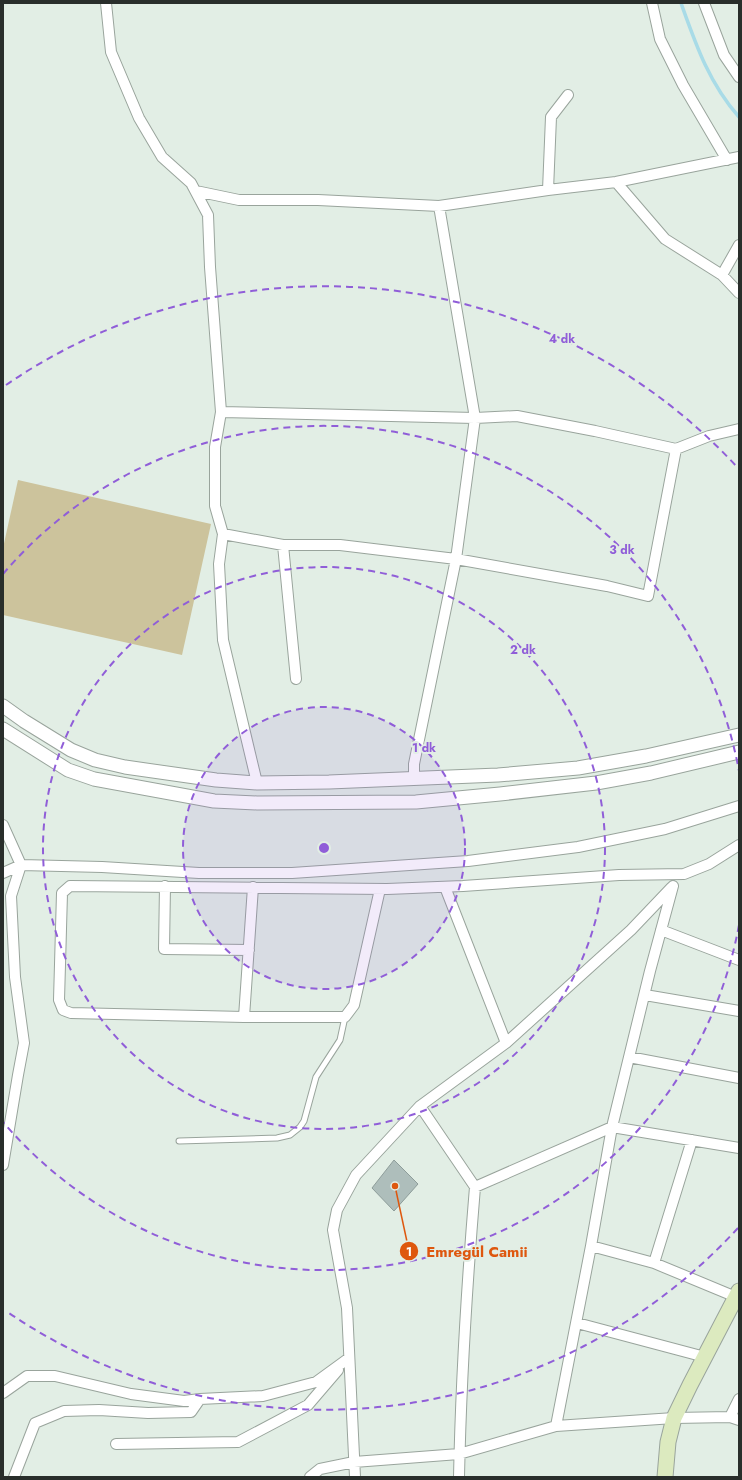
<svg xmlns="http://www.w3.org/2000/svg" width="742" height="1480" font-family="Jost,sans-serif">
	<style>
		.green { fill: #ccc39c }
		.lines { fill: none; stroke-linecap: round; stroke-linejoin: round }
		.stream { stroke: #a8dbe7; stroke-width: 3.5 }
		.building { fill: #aebebb; stroke: #8e9d9a }
		.service-casing { stroke: #99a49c; stroke-width: 7 }
		.minor-casing { stroke: #99a49c; stroke-width: 12 }
		.tertiary-casing { stroke: #99a49c; stroke-width: 15 }
		.secondary-casing { stroke: #99a49c; stroke-width: 17 }
		.service { stroke: #fff; stroke-width: 5 }
		.minor { stroke: #fff; stroke-width: 10 }
		.tertiary { stroke: #fff; stroke-width: 13 }
		.secondary { stroke: #dceabf; stroke-width: 15 }
		.ring { fill: none; stroke: #905ed8; stroke-width: 2; stroke-dasharray: 7 5 }
		.centre { fill: #905ed8; stroke: #e2eee5; stroke-width: 2 }
		.ring-label { font-size: 12px; text-anchor: middle; font-weight: bold; fill: #905ed8; stroke: #e2eee5; stroke-width: 4; stroke-linejoin: round; paint-order: stroke }
		.leader { fill: none; stroke: #de570e; stroke-width: 1.5 }
		.callout-dot { fill: #de570e; stroke: #e2eee5; stroke-width: 1.5 }
		.mark-label { font-size: 12px; text-anchor: middle; font-weight: bold; fill: #fff }
		.callout-label { font-size: 15px; text-anchor: middle; font-weight: bold; fill: #de570e; stroke: #e2eee5; stroke-width: 4; stroke-linejoin: round; paint-order: stroke }
	</style>
	<rect width="100%" height="100%" fill="#e2eee5"/>
	<!-- green -->
	<path class="green" d="M18 480 211 524 182 655 3 615V548Z"/>
	<g class="lines">
		<!-- stream -->
		<path class="stream" d="M681 3C696 45 709 83 739 117"/>
	</g>
	<!-- building -->
	<path class="building" d="M394 1160 418 1184 394 1211 372 1188Z"/>
	<g class="lines">
		<defs>
			<path id="service" d="M179 1141 277 1138 290 1135 300 1127 304 1121 316 1077 340 1040 345 1017"/>
			<path id="minor" d="M106 3 111 52 139 118 162 157 191 183 208 215 210 267 221 412 215 447V506L223 534 219 564 223 640 257 783
				M652 3 660 39 683 85 727 160
				M704 3 724 55 739 77
				M616 182 665 239 722 275 739 293
				M548 190 551 117 568 95
				M196 191 239 200H318L439 206 548 190 616 182 739 157
				M722 275 739 245
				M221 412 475 418 439 206
				M223 534 283 545H340L456 559 607 586 648 596 676 449 709 436 739 429
				M283 545 296 679
				M414 779V764L456 559 475 418 517 416 595 431 676 449
				M3 825 21 865 3 873
				M165 886 164 949 249 950
				M445 887 506 1043
				M380 889 354 1005 345 1017H244L71 1013 63 1010 59 1000 62 893 70 886 387 889 463 886 619 875 684 874 709 864 739 845
				M661 930 739 960
				M645 995 739 1011
				M244 1017 253 887
				M629 1057 739 1078
				M420 1106 475 1187
				M3 1165 18 1075 24 1043 15 977 11 896 21 865 102 867 199 873H292L468 861 578 847 665 829 739 806
				M591 1246 654 1263 692 1140
				M654 1263 736 1297
				M577 1323 705 1357
				M3 1393 27 1376H55L131 1394 184 1401 200 1399 263 1396 316 1382 349 1358
				M730 1417 739 1399
				M556 1426 674 1418 730 1417 739 1420
				M116 1444 238 1442 308 1405 338 1370
				M14 1477 35 1423 64 1411 99 1410 148 1413 191 1412 200 1399
				M310 1477 320 1469 354 1462 459 1454 556 1426 591 1246 612 1127 650 971 673 886
				M355 1477 347 1308 333 1230 337 1210 356 1175 420 1106 506 1043 631 930 672 887
				M459 1477C461 1380 467 1283 475 1187L612 1127 739 1148"/>
			<path id="tertiary" d="M3 706 24 721 71 750 95 760 125 767 216 780 257 783 329 782 498 775 578 768 646 756 739 735
				M3 729 68 770 94 779 214 801 257 803 416 802 500 794 596 783 651 773 739 752"/>
			<path id="secondary" d="M665 1477 668 1442 674 1418 690 1385 739 1291"/>
		</defs>
		<!-- service casing -->
		<use href="#service" class="service-casing"/>
		<!-- minor casing -->
		<use href="#minor" class="minor-casing"/>
		<!-- tertiary casing -->
		<use href="#tertiary" class="tertiary-casing"/>
		<!-- secondary casing -->
		<use href="#secondary" class="secondary-casing"/>
		<!-- service -->
		<use href="#service" class="service"/>
		<!-- minor -->
		<use href="#minor" class="minor"/>
		<!-- tertiary -->
		<use href="#tertiary" class="tertiary"/>
		<!-- secondary -->
		<use href="#secondary" class="secondary"/>
	</g>
	<!-- distance rings -->
	<circle cx="324" cy="848" r="141" fill="#905ed8" fill-opacity=".12"/>
	<g class="ring">
		<circle cx="324" cy="848" r="141"/>
		<circle cx="324" cy="848" r="281"/>
		<path d="M739 925A422 422 0 0 1 3 1122M3 574A422 422 0 0 1 739 771"/>
		<path d="M738 1228A562 562 0 0 1 6 1311M6 385A562 562 0 0 1 738 468"/>
	</g>
	<circle cx="324" cy="848" r="6" class="centre"/>
	<g class="ring-label">
		<text x="562" y="343">4 dk</text>
		<text x="622" y="554">3 dk</text>
		<text x="523" y="654">2 dk</text>
		<text x="424" y="752">1 dk</text>
	</g>
	<!-- callouts -->
	<path class="leader" d="M395 1186L409 1251"/>
	<g class="callout-dot">
		<circle cx="395" cy="1186" r="4"/>
		<circle cx="409" cy="1251" r="10"/>
	</g>
	<g class="mark-label">
		<text x="409" y="1256">1</text>
	</g>
	<g class="callout-label">
		<text x="477" y="1257">Emregül Camii</text>
	</g>
	<!-- border -->
	<rect width="742" height="1480" fill="none" stroke="#292e2b" stroke-width="8"/>
</svg>
